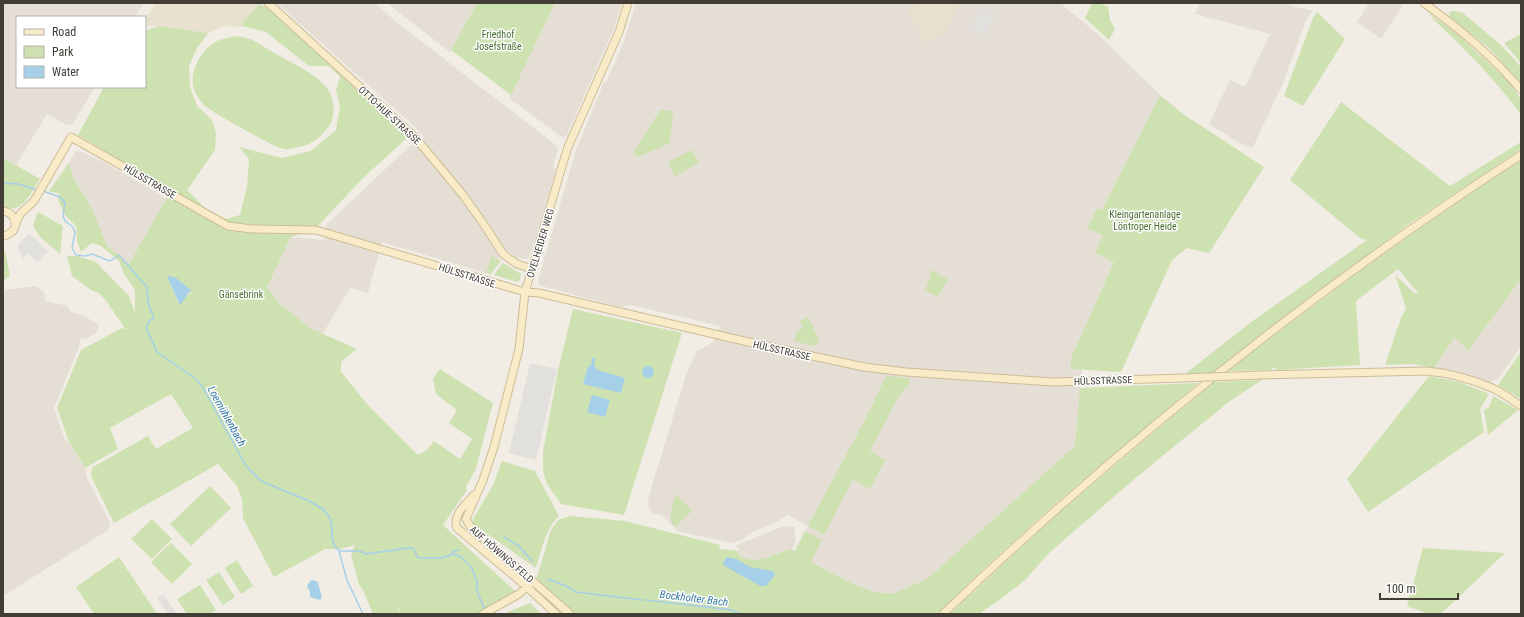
<svg xmlns="http://www.w3.org/2000/svg" width="1524" height="617" font-family="'Roboto Condensed',sans-serif">
	<style>
		.residential { fill: #e4ded4 }
		.education { fill: #e9e1d0 }
		.green { fill: #cde1b1; fill-rule: evenodd }
		.parking { fill: #e2e0dd }
		.water { fill: #a6cfe8 }
		.lines { fill: none; stroke-linecap: round; stroke-linejoin: round }
		.stream { stroke: #a6cfe8; stroke-width: 1.5 }
		.secondary-casing { stroke: #ccbd98; stroke-width: 9 }
		.secondary { stroke: #f9ebc7; stroke-width: 7 }
		.secondary-bridge-casing { stroke: #ccbd98; stroke-width: 9; stroke-linecap: butt }
		.secondary-bridge { stroke: #f9ebc7; stroke-width: 7 }
		.labels { text-anchor: middle; stroke-width: 3; stroke-linejoin: round; paint-order: stroke }
		.park-label { font-size: 10px; fill: #496e2f; stroke: #fff }
		.street-label { font-size: 10px; fill: #423d35; stroke: #fff }
		.water-label { font-size: 11px; font-style: italic; fill: #397aa3; stroke: #fff }
	</style>
	<rect width="100%" height="100%" fill="#f1ede5"/>
	<!-- residential -->
	<path class="residential" d="M3 3H144L135 17H17V87H95L72 125H67L47 114 16 165 3 158Z
		M277 3H375L395 21 557 146 558 149 553 168 556 169 534 244 528 259H521L515 257 508 250 495 260 492 256 486 273 382 242 368 293 350 288 322 335 310 328 279 303 267 287 291 237 324 240 327 224 411 145H415L424 137 414 126Z
		M387 3H477L450 52Z
		M555 3H622L613 31 566 137 563 138 509 98Z
		M636 3H1060L1099 35 1160 95 1102 211 1098 208 1087 229 1103 235 1114 262 1081 336 1070 369 1082 370 1075 446 927 579 892 594 874 592 855 585 812 562 795 551 808 526 787 515 776 523 752 532 743 539 733 543 677 531V530L663 516 652 513 648 505 649 495 686 375 697 351 714 342 720 326 631 305 621 307 545 287 540 285 538 281 575 153 604 82 606 83 624 41Z
		M1200 3H1281L1313 11 1306 20 1283 83 1253 147H1248L1238 142 1209 124 1230 80 1245 87 1270 34 1195 14Z
		M1369 3H1404L1381 39 1357 22Z
		M76 151 83 152 111 166 167 199 129 264 107 246 93 211 73 177 69 163Z
		M1521 279V346L1498 379 1487 383 1461 374 1434 368 1455 337 1469 350Z
		M36 286 44 292 45 301 67 306 71 312 82 315 95 322 99 326 95 334 85 339 81 338 77 352 54 408 65 440 69 442 85 468 87 478 111 525 108 530 3 596V294H5V290Z
		M790 526 795 527V543L792 549 783 551 759 561 747 559 740 556 737 545 781 527Z"/>
	<!-- education -->
	<path class="education" d="M155 3H259L260 4 243 22 242 27 224 26 208 33 159 26H145V20Z
		M921 3H960L945 32 925 42 908 10Z"/>
	<!-- green -->
	<path class="green" d="M477 3H555L511 95 451 50Z
		M1092 3H1099L1108 7 1110 20 1115 29 1109 40 1085 18Z
		M260 4 275 12 408 137 363 178 316 228 291 237 267 287 279 303 310 328 357 349 341 362V372L368 405 418 455 428 449 434 441 460 459 472 439 449 423 457 410 436 394 433 379 440 369 493 403 476 468 466 487 467 490 443 525 516 592 478 614H399L400 602 398 614H373L364 592 359 584 351 555 355 545 340 549H325L274 577 243 518 242 499 237 486 218 464 114 523 91 476V472L93 467 148 436 156 449 193 428 171 394 110 428 118 449 85 468 69 442 57 408 81 350 122 328 126 330 107 302 99 293 91 290 72 276 67 256H77L96 262 129 296 135 313V290L124 274 119 261 101 246 92 243 81 252 77 241 76 226 65 215 58 200 60 194 49 191 69 163 73 177 93 211 107 246 129 264 171 191 78 135 104 87H145V31L159 26 208 33 197 48 189 66 190 87 197 106 212 120 216 133 215 150 187 190 205 208 226 219 240 215 247 187 249 159 239 147 282 158 311 151 336 130 340 106 336 90 340 77 329 66H309L266 32 242 26 243 22ZM168 279 191 292 179 304Z
		M1453 11 1460 12 1464 14 1502 46 1521 67V83L1490 49 1449 16 1450 12Z
		M1317 12 1345 39 1303 106 1284 96 1313 18Z
		M1427 12 1458 35 1508 81 1521 99V114C1504 92 1486 71 1466 51 1453 37 1440 27 1427 12Z
		M1521 34V63L1504 43Z
		M238 36C242 37 246 38 250 39 258 43 266 48 274 53 290 62 315 73 326 87 336 99 336 118 327 129 318 140 307 147 293 148 291 149 287 150 284 149 275 148 214 113 205 106 202 103 198 98 196 94 190 83 193 69 199 59 210 42 218 39 238 36Z
		M1160 95 1183 114 1264 167 1209 253 1187 248 1172 260 1121 372 1070 369 1072 356 1114 262 1095 253 1103 235 1087 229 1097 208 1102 210Z
		M1341 102 1450 186 1521 142V149L1410 223 1212 373H1186L1254 320 1367 240 1360 238 1290 180Z
		M660 110 673 111 670 143 638 157 633 154Z
		M692 150 699 163 675 176 668 162Z
		M3 158 40 179C34 188 27 204 16 208 11 209 7 208 3 207Z
		M1521 160V279L1468 351 1455 337 1434 368 1412 364 1385 365 1401 318 1406 308 1395 275 1414 293 1419 294 1398 269 1356 301 1360 365 1276 370 1274 367 1270 370 1227 371C1323 298 1420 225 1521 160Z
		M38 212 63 226 60 254 40 237 33 226Z
		M3 249 6 254 10 276 3 281Z
		M492 255 495 260 498 258 501 261 491 274 486 273Z
		M503 263 521 274 520 280 517 282 494 275Z
		M931 270 948 279 938 297 925 290 931 277 929 275Z
		M573 309 682 333 624 515 561 504 547 484 543 471V452L558 370Z
		M808 317 819 340 814 346 794 341 797 331 803 327 800 321Z
		M1521 352V399L1498 385Z
		M886 376 909 378 910 384 900 394 870 451 885 460 870 489 853 479 824 535 808 526 866 418Z
		M1429 376 1459 382 1489 394 1480 409 1484 432 1368 512 1347 479Z
		M1262 380 1230 401 1139 475 1049 553 1025 580 1002 598 979 614H950L1052 519 1155 431 1214 382Z
		M1198 383 1056 503 989 564 937 614H575L536 580 551 530 558 520 570 516 625 521 720 545 719 549 738 551 740 556C760 566 771 554 791 549L795 551 805 531 822 540 811 562 855 585 874 592 892 594 927 579 1075 446 1080 388Z
		M1493 396 1518 410 1488 435 1484 410 1489 407Z
		M502 461 535 471 559 516C545 529 542 550 536 568L473 524V519L493 485Z
		M210 486 231 508 191 546 170 524Z
		M676 494 692 511 675 527C666 517 673 505 676 494Z
		M152 519 172 539 152 559 131 539Z
		M171 543 192 564 172 584 151 562Z
		M1423 548 1505 553 1441 614H1428L1407 606Z
		M119 557 157 614H94L76 587Z
		M237 560 253 586 241 594 225 568Z
		M219 572 235 597 223 605 206 580Z
		M200 585 216 610 210 614H187L177 599Z
		M530 603 541 614H503Z"/>
	<!-- parking -->
	<path class="parking" d="M982 6 997 15 984 37 969 28Z
		M29 233 48 251 38 262 28 253 23 259 17 246Z
		M530 363 557 369 536 460 509 453Z
		M164 594 166 598 177 614H168L157 598Z"/>
	<!-- water -->
	<path class="water" d="M170 276 176 278 191 290 180 305 168 279V277Z
		M592 358H595L594 364 597 370 625 378 621 393 583 384 588 367 591 365Z
		M642 372a6 6 0 1 1 12 0a6 6 0 1 1-12 0Z
		M592 395 610 400 605 417 587 412Z
		M727 557 736 559 750 567 773 571 775 575 766 586H760L723 565 724 561Z
		M311 580 316 581 318 583 322 597 320 600 310 597V592L307 586Z"/>
	<g class="lines">
		<!-- stream -->
		<path class="stream" d="M3 183 18 184 37 190
			M43 191 60 197 65 203 63 216 65 221 73 227 75 232 72 248 76 255 85 256 92 254 110 261 119 255 147 287 148 303 154 318 149 321 146 327 148 332 157 352 196 379 202 386 246 466 261 481 309 501 323 509 330 518 332 527V538L334 545 339 551 347 580 363 614
			M504 537 519 546 532 561
			M339 551H360L366 554 408 548H413L418 558H442L453 554 461 557 469 564 473 571 477 581V591L484 608
			M453 554V551L459 550
			M548 579 566 586 576 592 642 600
			M646 600 732 610 739 614"/>
		<defs>
			<path id="secondary" d="M268 3 414 136 463 195 485 226 503 254 517 264 532 269
				M1424 3C1460 29 1493 56 1521 90
				M3 211C11 212 15 217 15 224
				M3 236 7 235 13 231 20 214 34 201 71 137 228 226 252 229 316 230 525 292 539 293 761 345 864 367 906 372 1053 382 1182 378
				M1262 375 1427 371C1449 373 1471 379 1492 388 1502 392 1512 400 1521 406
				M474 495C466 504 452 515 457 528L527 587 556 614
				M483 614 519 594 530 584
				M570 614 470 526 466 519 483 480 494 447 519 349 525 292 563 163 568 147 619 32 628 3
				M943 614C1121 444 1314 289 1521 155"/>
		</defs>
		<!-- secondary casing -->
		<use href="#secondary" class="secondary-casing"/>
		<!-- secondary -->
		<use href="#secondary" class="secondary"/>
		<defs>
			<path id="secondary-bridge" d="M1182 378 1262 375"/>
		</defs>
		<!-- secondary-bridge casing -->
		<use href="#secondary-bridge" class="secondary-bridge-casing"/>
		<!-- secondary-bridge -->
		<use href="#secondary-bridge" class="secondary-bridge"/>
	</g>
	<g class="labels">
		<!-- park labels -->
		<g class="park-label">
			<text x="498" y="38">Friedhof<tspan x="498" dy="12">Josefstraße</tspan></text>
			<text x="1145" y="218">Kleingartenanlage<tspan x="1145" dy="12">Löntroper Heide</tspan></text>
			<text x="241" y="298">Gänsebrink</text>
		</g>
		<!-- street labels -->
		<g class="street-label">
			<text transform="translate(390 115) rotate(43)" y="4">OTTO-HUE-STRASSE</text>
			<text transform="translate(150 181) rotate(30)" y="4">HÜLSSTRASSE</text>
			<text transform="translate(540 243) rotate(-73)" y="4">OVELHEIDER WEG</text>
			<text transform="translate(467 275) rotate(18)" y="4">HÜLSSTRASSE</text>
			<text transform="translate(782 350) rotate(13)" y="4">HÜLSSTRASSE</text>
			<text transform="translate(1103 380) rotate(-2)" y="4">HÜLSSTRASSE</text>
			<text transform="translate(502 554) rotate(41)" y="4">AUF HÖWINGS FELD</text>
		</g>
		<!-- water labels -->
		<g class="water-label">
			<text transform="translate(227 416) rotate(61)" y="4">Loemühlenbach</text>
			<text transform="translate(694 598) rotate(7)" y="4">Bockholter Bach</text>
		</g>
	</g>
	<!-- border -->
	<rect width="1524" height="617" fill="none" stroke="#423d35" stroke-width="8"/>
	<!-- legend -->
	<rect x="16" y="16" width="130" height="72" fill="#ffffff" stroke="#b3b1ae"/>
	<rect x="24" y="29" width="20" height="6" fill="#f9ebc7" stroke="#b3b1ae"/>
	<text x="52" y="36" font-size="12" fill="#423d35">Road</text>
	<rect x="24" y="46" width="20" height="12" fill="#cde1b1" stroke="#b3b1ae"/>
	<text x="52" y="56" font-size="12" fill="#423d35">Park</text>
	<rect x="24" y="66" width="20" height="12" fill="#a6cfe8" stroke="#b3b1ae"/>
	<text x="52" y="76" font-size="12" fill="#423d35">Water</text>
	<!-- scale -->
	<path d="M1380 593v6h78v-6" fill="none" stroke="#423d35" stroke-width="2"/>
	<text x="1386" y="593" font-size="12" fill="#423d35" stroke="#ffffff" stroke-width="3" paint-order="stroke">100 m</text>
</svg>
